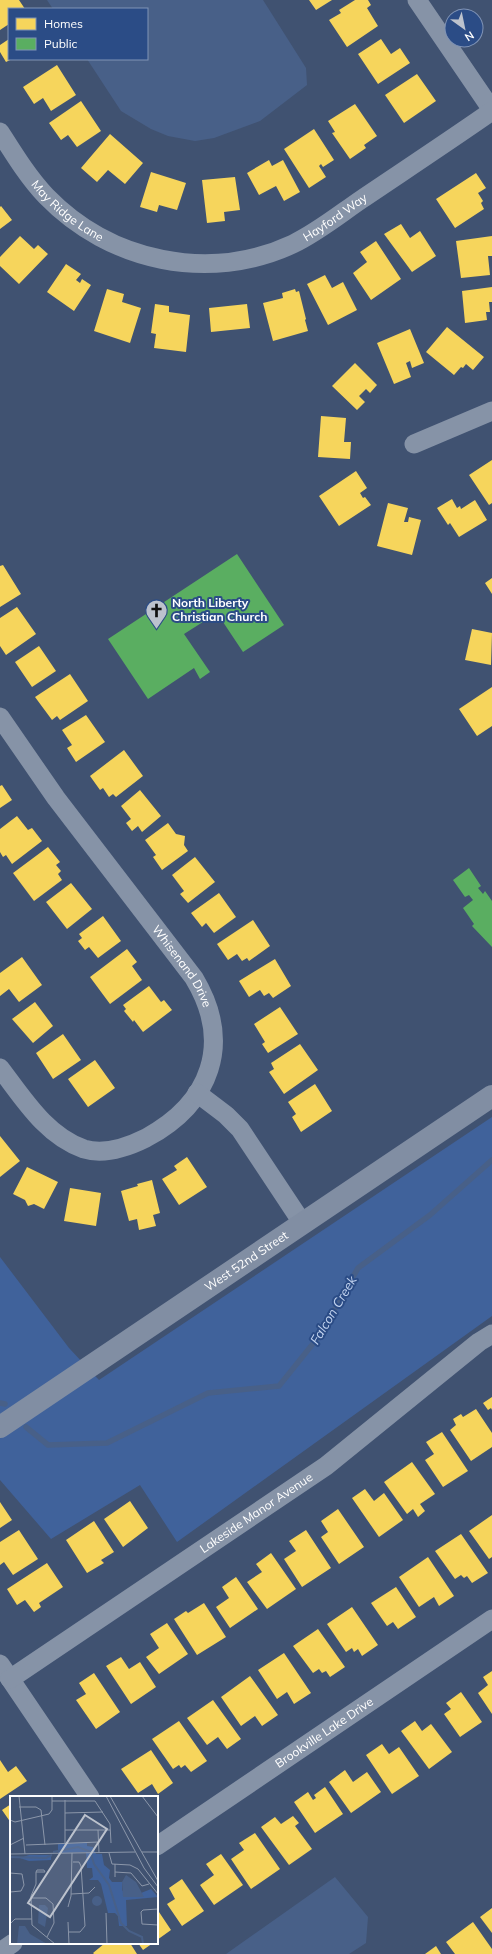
<svg xmlns="http://www.w3.org/2000/svg" width="492" height="1954" font-family="Mulish,sans-serif">
	<style>
		.green { fill: #40629b }
		.water { fill: #486088 }
		.homes { fill: #f6d55c }
		.public { fill: #5aae61 }
		.lines { fill: none; stroke-linecap: round; stroke-linejoin: round }
		.stream { stroke: #486088; stroke-width: 5.5 }
		.street { stroke: #8693a7; stroke-width: 19 }
		.secondary { stroke: #818ea3; stroke-width: 22 }
		.labels { text-anchor: middle; stroke-width: 4; stroke-linejoin: round; paint-order: stroke }
		.street-label { font-size: 12px; fill: #fff; stroke: #2b4c86 }
		.poi-label { font-size: 12px; font-weight: bold; fill: #fff; stroke: #2b4c86; text-anchor: start }
		.water-label { font-size: 13px; font-style: italic; fill: #c2d3ef; stroke: #2b4c86 }
		.inset-river { fill: none; stroke: #486088; stroke-width: 2 }
		.inset-road { fill: none; stroke: #8c97aa; stroke-width: 1 }
		.view { fill: #bcc2cd; fill-opacity: 0.15; stroke: #bcc2cd; stroke-width: 2 }
		.inset-edge { fill: none; stroke: #fff; stroke-width: 2 }
	</style>
	<rect width="100%" height="100%" fill="#405271"/>
	<!-- green -->
	<path class="green" d="M492 1117V1316L177 1542 140 1485 51 1539 0 1480V1257L69 1348 99 1380Z"/>
	<!-- water -->
	<path class="water" d="M47 0H263L306 68 307 85 260 121 214 138 195 141 168 136 151 129 121 111 87 59H147V9H53Z
		M335 1877 368 1917 366 1943 349 1954H226Z"/>
	<!-- homes -->
	<path class="homes" d="M0 0H19L25 9H9V24L0 30Z
		M309 0H332L316 10Z
		M355 0H368L371 5 367 8 378 26 347 47 329 20 341 13 339 10Z
		M9 39V59H12L6 62 0 52V45Z
		M381 39 391 54 400 48 410 63 378 84 358 54Z
		M57 65 76 95 51 111 43 98 34 104 23 87Z
		M417 74 436 101 404 123 385 95Z
		M81 101 101 131 77 147 68 135 61 140 49 123Z
		M355 104 377 136 364 145 366 148 350 159 332 133 335 132 328 121Z
		M314 129 334 160 323 167 321 164 319 166 326 177 309 188 284 149Z
		M110 134 143 163 125 184 108 170 97 182 81 168Z
		M269 160 272 166 283 160 300 192 284 201 276 186 259 195 247 173Z
		M151 172 186 183 177 210 159 205 157 212 140 207Z
		M476 173 486 188 478 193 483 201 481 203 484 209 455 228 436 199Z
		M235 177 240 210 224 212 225 221 207 223 202 180Z
		M1 206 12 220 0 229V207Z
		M401 224 410 238 420 231 436 256 412 272 384 234Z
		M20 236 34 249 38 245 48 254 19 284 0 266V257Z
		M492 236V256H488L490 275 461 278 456 241Z
		M376 241 401 279 371 300 353 273 367 262 360 252Z
		M66 264 81 274 76 280 80 283 82 279 91 285 74 311 47 292Z
		M325 275 332 288 343 282 357 310 328 325 307 284Z
		M492 287V302H489L490 312H486L487 320 465 323 462 291Z
		M107 289 124 294 122 302 141 308 130 343 94 331Z
		M295 289 296 292 299 291 306 319 305 320 308 331 273 341 263 303 283 298 282 293Z
		M155 304 169 306V312L190 315 186 352 154 348 156 334 151 333Z
		M247 304 250 328 211 332 209 308Z
		M447 327 484 357 473 370 466 364 463 368 461 367 454 375 426 352Z
		M410 329 424 363 412 368 410 361 406 363 411 377 394 384 377 343Z
		M355 363 377 385 370 393 366 389 359 396 365 402 357 410 332 386Z
		M321 416 346 418 344 442H351L350 459 318 457Z
		M492 460V503L489 505 469 475Z
		M356 471 367 488 360 493 363 498 365 497 371 505 339 526 319 496Z
		M452 499 457 508 460 506 461 509 475 500 487 520 459 537 450 523 448 525 437 508Z
		M388 503 408 508 404 522H408L409 517 421 520 412 555 377 546Z
		M3 565 21 594 0 607V566Z
		M492 578V594L485 583Z
		M17 607 36 634 6 655 0 646V618Z
		M472 629 492 633 491 665 465 660Z
		M39 646 56 671 32 687 15 662Z
		M70 674 88 701 60 720 57 716 52 720 35 697Z
		M492 687V726L477 736 459 709Z
		M86 715 105 742 76 762 67 748 72 745 62 730Z
		M124 750 143 776 116 797 113 794 109 797 103 788 100 790 90 776Z
		M2 785 12 800 0 808V786Z
		M140 790 161 816 142 832 138 826 132 831 126 823 131 819 121 806Z
		M17 816 28 830 32 828 42 841 12 864 6 855 3 857 0 852V829Z
		M168 823 176 834 185 836 184 845 188 851 162 870 153 857 156 855 145 840Z
		M48 847 60 862 56 865 61 871 58 874 62 880 34 901 13 873Z
		M195 857 215 882 188 903 180 894 184 891 172 875Z
		M71 883 92 909 67 929 46 902Z
		M219 893 236 917 214 933 206 923 202 927 191 913Z
		M103 916 121 941 98 958 89 947 85 950 78 941 82 938 79 934Z
		M253 920 270 946 249 961 247 958 242 961 237 954 228 960 217 944Z
		M127 949 137 962 132 966 142 980 110 1004 90 977Z
		M22 957 42 985 19 1002 9 989 0 996V973Z
		M275 959 291 986 273 998 269 993 264 996 260 990 249 997 239 981Z
		M149 986 161 1002 164 1000 172 1010 143 1032 134 1020 133 1022 124 1011 126 1009 123 1005Z
		M35 1002 53 1026 33 1043 12 1019Z
		M280 1007 298 1034 268 1053 262 1044 265 1042 254 1024Z
		M63 1034 81 1060 53 1079 36 1053Z
		M300 1044 318 1070 284 1094 269 1072 274 1069 271 1063Z
		M95 1060 115 1088 88 1107 68 1079Z
		M315 1084 332 1111 301 1132 292 1117 296 1114 288 1102Z
		M0 1136 20 1161 0 1177Z
		M187 1157 207 1187 179 1205 162 1179 177 1170 174 1166Z
		M27 1167 58 1182 44 1209 34 1204 28 1206 25 1200 13 1194Z
		M152 1180 160 1213 153 1215 156 1226 139 1230 137 1219 129 1221 121 1191 138 1186 137 1184Z
		M70 1188 101 1193 96 1226 64 1221Z
		M492 1397V1410L491 1408 488 1410 483 1403Z
		M476 1409 492 1433V1447L471 1461 450 1430 456 1425 453 1419 461 1414 463 1417Z
		M442 1432 468 1471 443 1487 425 1460 434 1454 426 1442Z
		M412 1462 435 1494 420 1504 425 1511 418 1517 413 1509 407 1514 384 1482Z
		M365 1489 374 1501 384 1493 403 1520 379 1537 352 1498Z
		M130 1501 148 1528 123 1547 104 1519Z
		M0 1502 12 1520 0 1528Z
		M338 1509 364 1547 339 1564 321 1537 328 1532 321 1521Z
		M492 1515V1557L489 1559 469 1531Z
		M94 1521 114 1552 101 1560 104 1563 87 1573 66 1540Z
		M19 1530 38 1559 13 1575 4 1562 0 1565V1542Z
		M306 1530 331 1568 302 1587 284 1559 296 1551 289 1541Z
		M461 1534 488 1573 472 1583 467 1576 464 1578 461 1575 455 1579 435 1551Z
		M271 1553 296 1589 267 1609 247 1582 262 1572 256 1564Z
		M428 1557 454 1596 439 1606 434 1597 419 1607 399 1577Z
		M47 1563 63 1587 39 1603 41 1607 34 1612 25 1600 17 1605 7 1589Z
		M236 1577 258 1609 230 1628 216 1607 229 1598 222 1587Z
		M396 1587 416 1617 398 1629 393 1622 387 1626 371 1603Z
		M204 1603 226 1637 197 1655 174 1619 186 1611 188 1613Z
		M352 1607 378 1645 362 1656 358 1649 354 1652 352 1648 346 1652 327 1624Z
		M167 1623 188 1654 159 1674 146 1657 159 1648 150 1634Z
		M318 1629 345 1667 330 1677 326 1671 322 1673 319 1669 313 1673 293 1646Z
		M284 1653 311 1693 294 1704 287 1692 277 1699 258 1670Z
		M121 1657 129 1669 140 1662 156 1687 131 1704 106 1666Z
		M492 1671V1714L478 1693 488 1685 483 1677Z
		M94 1673 120 1712 96 1729 76 1700 86 1694 79 1683Z
		M250 1676 278 1715 262 1726 255 1716 241 1726 221 1697Z
		M461 1692 482 1722 460 1737 444 1714 451 1709 446 1703Z
		M213 1700 241 1739 227 1749 218 1737 207 1745 187 1718Z
		M179 1721 207 1761 191 1772 185 1765 181 1768 179 1765 173 1769 152 1739Z
		M415 1721 422 1731 431 1724 452 1752 429 1769 401 1731Z
		M382 1744 389 1754 399 1747 419 1776 392 1794 366 1755Z
		M151 1750 173 1783 158 1794 152 1784 138 1793 121 1769Z
		M0 1760 8 1772 16 1766 27 1781 0 1799Z
		M345 1770 353 1782 367 1772 381 1792 351 1813 329 1782Z
		M325 1787 343 1814 315 1833 294 1802 308 1792 313 1800 316 1798 314 1795Z
		M11 1804V1823L2 1810Z
		M293 1816 299 1823 295 1826 312 1849 289 1865 261 1827 275 1817 281 1824Z
		M255 1833 280 1869 251 1889 231 1859 244 1850 239 1843Z
		M221 1854 243 1885 214 1905 200 1885 214 1875 206 1864Z
		M182 1879 204 1911 182 1926 167 1904 175 1899 169 1888Z
		M492 1908V1933L480 1917Z
		M157 1909 171 1930 157 1940Z
		M473 1922 492 1949V1954H455L446 1942Z
		M105 1943H130L137 1954H94L93 1953Z
		M138 1943H153L143 1950Z
		M436 1946 441 1954H425Z"/>
	<!-- public -->
	<path class="public" d="M237 554 284 625 243 652 217 613 184 634 210 672 200 679 194 668 148 699 108 639Z
		M469 868 481 886 478 888 483 894 485 891 492 901V947L472 926 474 924 463 908 473 900 469 895 465 897 453 880Z"/>
	<g class="lines">
		<!-- stream -->
		<path class="stream" d="M0 1403 5 1404
			M26 1427 48 1445 107 1443 208 1393 279 1386 320 1335 358 1268 430 1215 492 1160"/>
		<!-- street -->
		<g class="street">
			<path d="M417 0 492 110"/>
			<path id="s1" d="M0 132C14 154 28 177 46 196 110 262 209 283 293 244 318 232 340 214 362 199 405 170 449 141 492 111"/>
			<path d="M414 444 492 411"/>
			<path id="s2" d="M0 717 56 798 194 978C233 1043 211 1103 146 1138 128 1147 104 1155 84 1149 46 1136 23 1098 0 1068"/>
			<path d="M197 1093 226 1115 240 1129 303 1224"/>
			<path d="M0 1664 90 1797"/>
			<path id="s3" d="M10 1679 326 1466 479 1342 492 1334"/>
			<path id="s4" d="M157 1846 492 1619"/>
			<path d="M0 1952 13 1943"/>
		</g>
		<!-- secondary -->
		<path class="secondary" id="s5" d="M0 1427 492 1096"/>
	</g>
	<!-- icons -->
	<defs>
		<symbol id="church-pin" viewBox="-11 -11 22 30"><path d="M0 17L-7.5 6A9.5 9.5 0 1 1 7.5 6Z" fill="#bcc2cd" stroke="#2b4c86"/><path d="M-1.2-6h2.4v3.5h3.3v2.4h-3.3V6h-2.4V-.1h-3.3v-2.4h3.3Z" fill="#111"/></symbol>
	</defs>
	<g fill-rule="evenodd">
		<use href="#church-pin" x="144" y="598" width="25" height="34"/>
	</g>
	<g class="labels">
		<!-- street labels -->
		<g class="street-label">
			<text dy="4" stroke="none"><textPath href="#s1" startOffset="105">May Ridge Lane</textPath></text>
			<text dy="4" stroke="none"><textPath href="#s1" startOffset="397">Hayford Way</textPath></text>
			<text dy="4" stroke="none"><textPath href="#s2" startOffset="309">Whisenand Drive</textPath></text>
			<text dy="4" stroke="none"><textPath href="#s5" startOffset="297">West 52nd Street</textPath></text>
			<text dy="4" stroke="none"><textPath href="#s3" startOffset="297">Lakeside Manor Avenue</textPath></text>
			<text dy="4" stroke="none"><textPath href="#s4" startOffset="202">Brookville Lake Drive</textPath></text>
		</g>
		<!-- poi labels -->
		<g class="poi-label">
			<text x="172" y="607">North Liberty<tspan x="172" dy="14">Christian Church</tspan></text>
		</g>
		<!-- water labels -->
		<g class="water-label">
			<text transform="translate(333 1310) rotate(-59)" y="5">Falcon Creek</text>
		</g>
	</g>
	<!-- overview -->
	<g transform="translate(10 1796)">
		<rect width="148" height="148" fill="#405271"/>
		<path d="M77 47V50L83 51 86 58H92L94 69 100 74 99 82 102 86H112V94L118 101H133L131 97 141 93 148 101 116 104 117 130H109L108 120 105 117H98L91 88 88 84H79L83 81 82 72H77L76 56 48 57V48ZM19 59H41V64L19 65 10 62Z" fill="#40629b"/>
		<path d="M116 79 126 86 134 101H113L112 86ZM82 105a5 5 0 1 1 10 0a5 5 0 1 1-10 0ZM29 109H35L38 112 35 131 28 127ZM9 130H15L20 138 37 148H7Z" fill="#486088"/>
		<path class="inset-river" d="M43 56 68 51 81 56M81 58 84 68 99 89 111 127 119 135 132 141 133 148M0 61 36 62 42 59"/>
		<path class="inset-road" d="M9 0 15 58M96 0 134 72 148 91M100 0 148 85M132 0 148 21M55 4V47M42 5H85M85 5 100 28 101 47M9 11H26L31 14 35 49M55 17 93 16M0 24 5 26 39 18 42 14V0M55 34H100M88 34 89 57M0 49 14 42M16 49 89 46M132 56H148M99 57 102 68 120 69 128 73 148 98M0 58 125 56M105 68V81M34 74 35 76H26L27 74ZM26 76V88L21 100 22 129 45 148M105 76 121 77 132 90 139 88M0 77 12 78 14 89 11 95 0 96M61 98 79 97 85 91M21 102H36L43 108 44 127 37 141M58 111 61 100 62 57M148 113 133 114 131 116 132 128 148 129M96 117 97 148M58 126 59 148M0 128 5 123H22M59 136H70L75 130 71 70 69 66H63"/>
		<path class="view" d="M75 19 97 33 40 121 18 107Z"/>
		<rect width="148" height="148" class="inset-edge"/>
	</g>
	<!-- legend -->
	<rect x="8" y="8" width="140" height="52" fill="#2b4c86" stroke="#8094b6"/>
	<rect x="16" y="18" width="20" height="12" fill="#f6d55c" stroke="#8094b6"/>
	<text x="44" y="28" font-size="12" fill="#ffffff">Homes</text>
	<rect x="16" y="38" width="20" height="12" fill="#5aae61" stroke="#8094b6"/>
	<text x="44" y="48" font-size="12" fill="#ffffff">Public</text>
	<!-- north arrow -->
	<g transform="translate(464 28) rotate(147)"><circle r="19" fill="#2b4c86" stroke="#8094b6"/>
	<path d="M0-3L7 15L0 10L-7 15Z" fill="#bcc2cd"/>
	<text y="-6" font-size="11" font-weight="bold" text-anchor="middle" fill="#ffffff">N</text>
	</g>
</svg>
